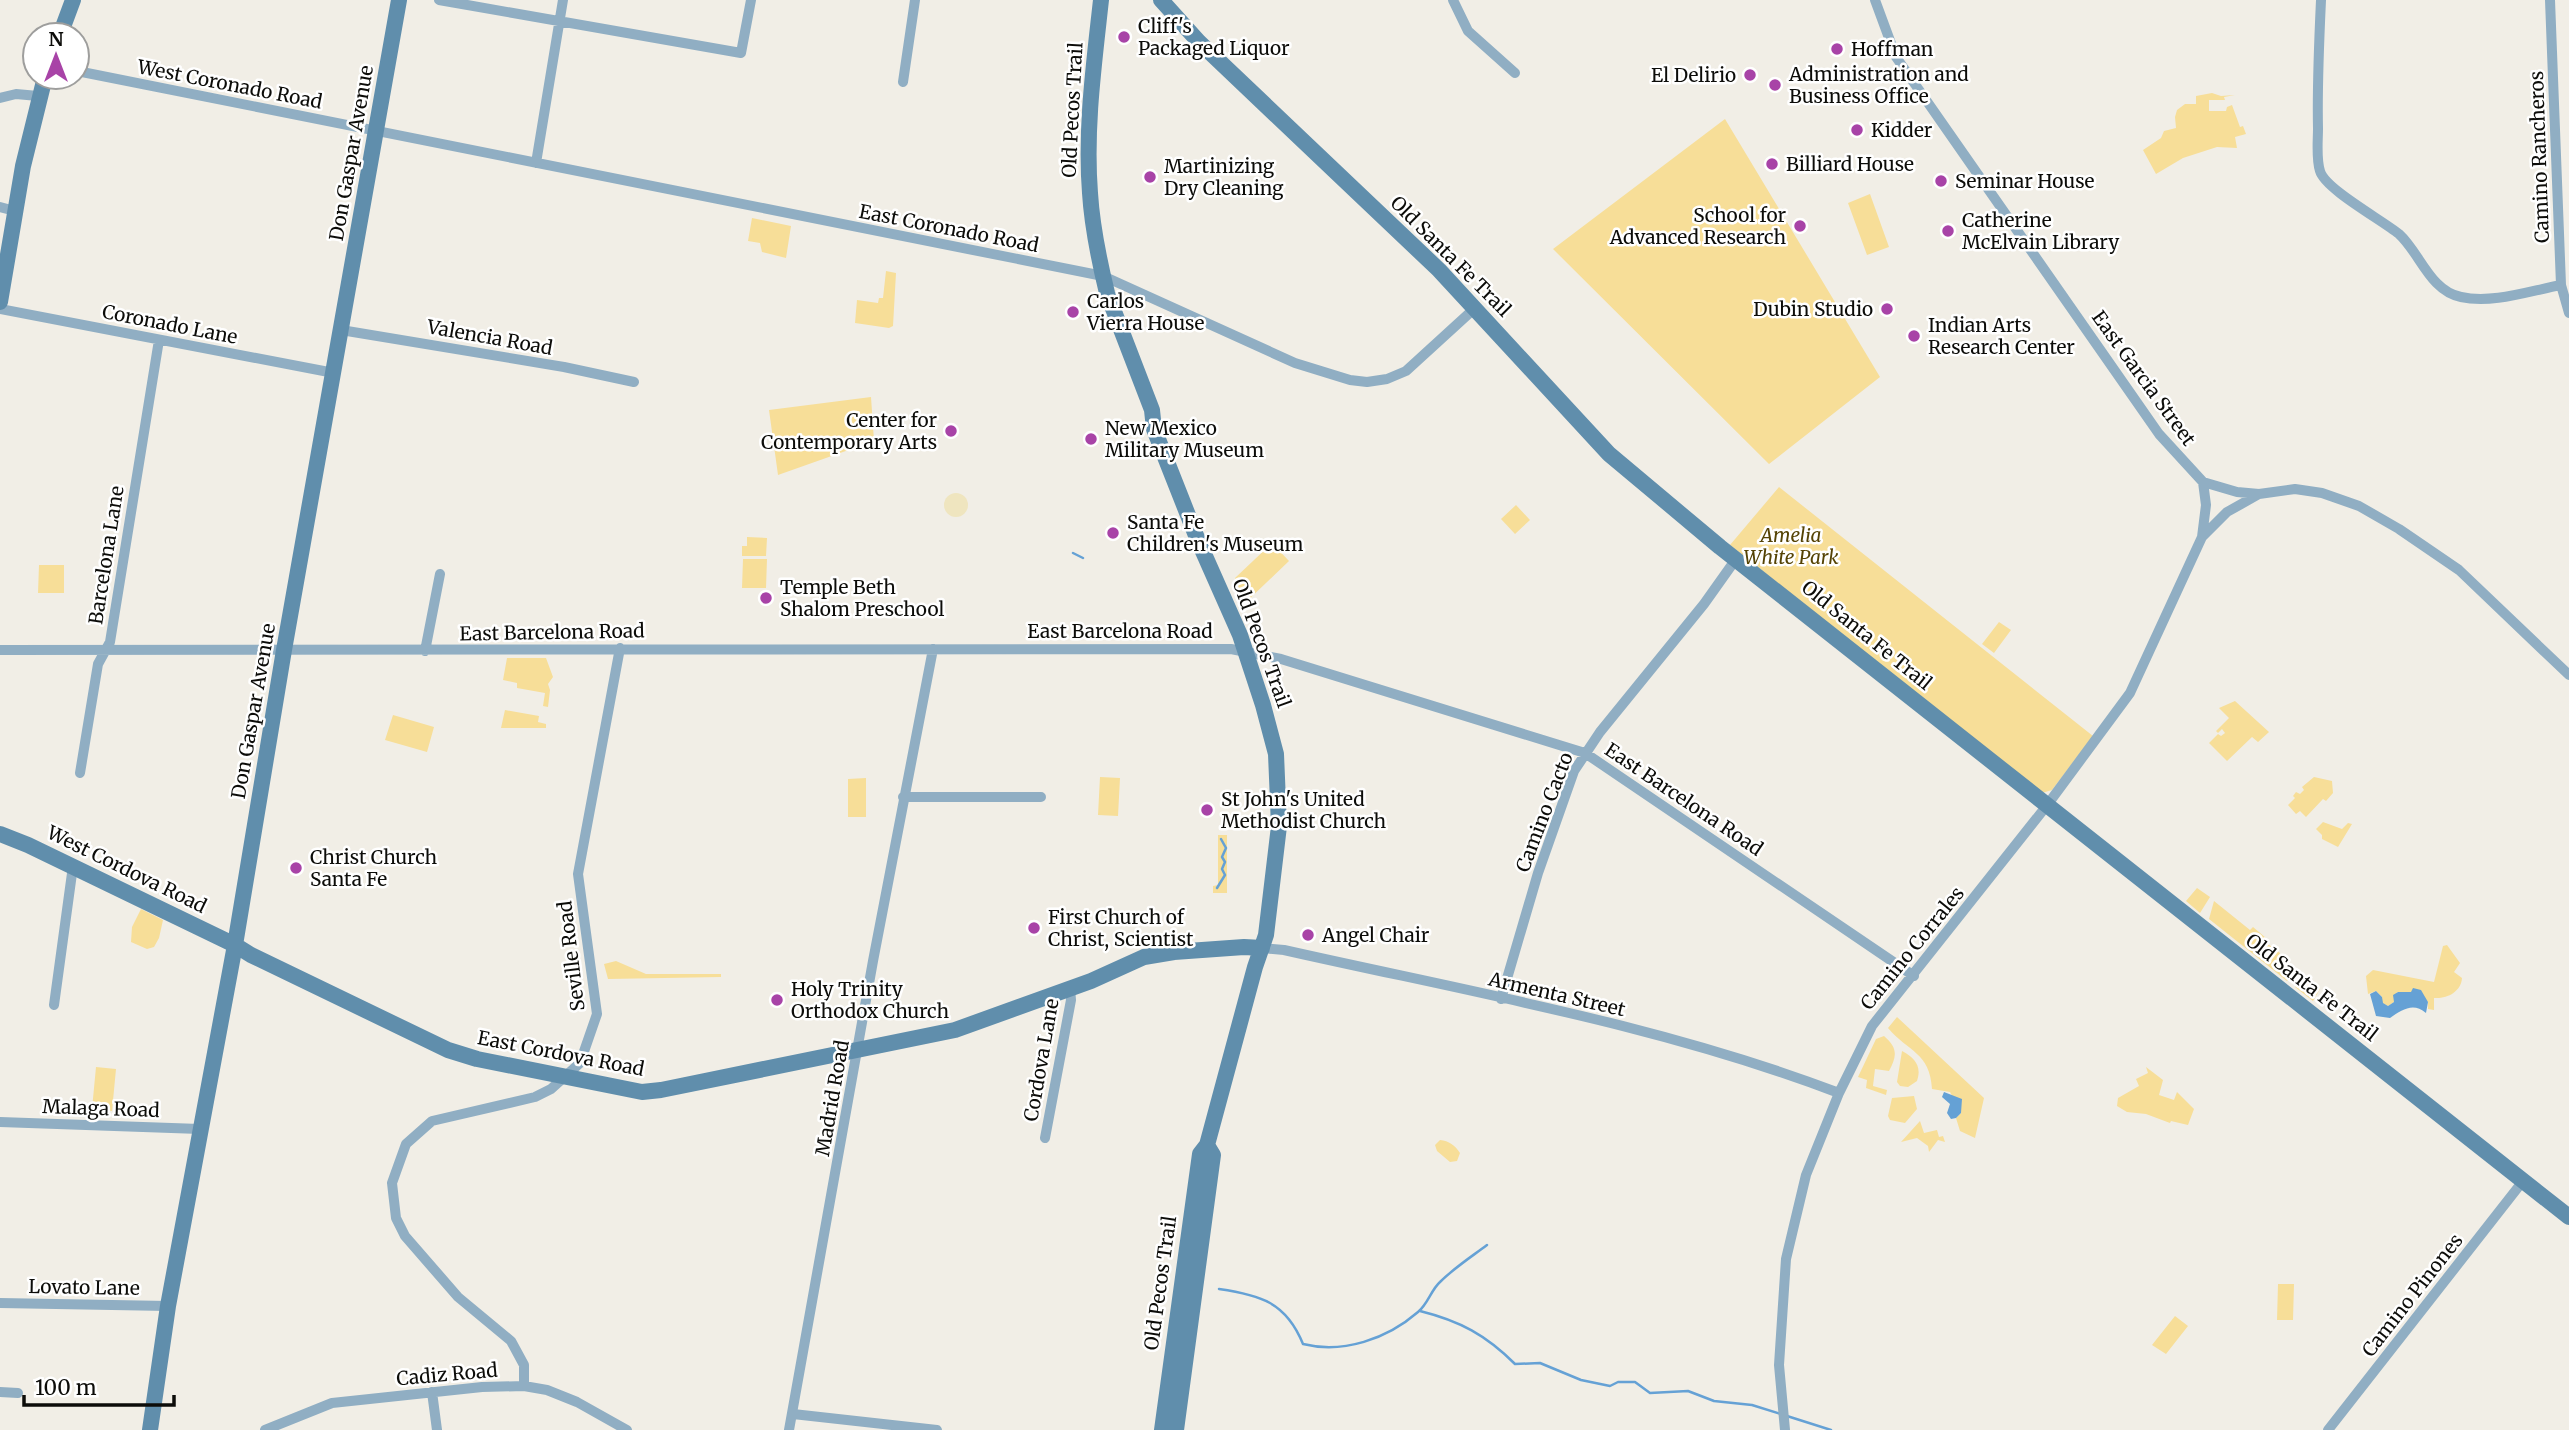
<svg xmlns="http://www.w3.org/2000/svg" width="2569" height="1430" font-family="Merriweather,serif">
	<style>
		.green { fill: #f7de98 }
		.sand { fill: #efe5bf }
		.water { fill: #65a1d5 }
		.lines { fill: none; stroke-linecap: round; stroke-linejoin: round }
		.stream { stroke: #65a1d5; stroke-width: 2.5 }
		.street { stroke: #90aec3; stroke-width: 10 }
		.secondary { stroke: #608eac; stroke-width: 16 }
		.poi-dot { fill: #a843a7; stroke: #fff; stroke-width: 2.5 }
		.labels { text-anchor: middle; stroke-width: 5; stroke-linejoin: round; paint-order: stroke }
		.poi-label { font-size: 19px; fill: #0c0c09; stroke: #fff; text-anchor: start }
		.street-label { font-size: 19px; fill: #0c0c09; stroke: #fff }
		.park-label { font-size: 19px; font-style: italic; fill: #554305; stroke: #fff }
	</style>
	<rect width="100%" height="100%" fill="#f1eee6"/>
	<!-- green -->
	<path class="green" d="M2212 93 2221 96 2235 95 2224 97 2225 100H2209V111H2226L2227 107 2232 105 2240 127 2243 126 2246 134 2235 137 2237 148 2217 147 2183 158 2156 174 2143 150 2161 138 2164 131 2176 128 2175 117 2177 110 2185 104H2196V96Z
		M1725 119 1880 377 1769 464 1553 249Z
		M1870 194 1889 247 1867 255 1848 203Z
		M752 218 791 226 786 258 762 252 760 243 748 241Z
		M886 271 896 273 893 326 889 328 855 323 857 300 878 303 879 298H883Z
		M871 397 874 441 778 475 769 410Z
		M1779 487 2093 736 2052 790 2042 793 1730 545Z
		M1516 505 1530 520 1515 534 1501 519Z
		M747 537 767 538 766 556H742V546H747Z
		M1272 543 1289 561 1245 603 1235 578Z
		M743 559H767L766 588H742Z
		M39 565H64V593H38Z
		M1999 622 2011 630 1994 653 1982 644Z
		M507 658H546L553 677 548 684 550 690 548 707 543 706 545 693 517 688V683L503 680Z
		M2235 701 2269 732 2258 742 2252 737 2227 761 2209 743 2218 734 2221 736 2225 733 2222 729 2218 733 2216 731 2229 718 2219 708Z
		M505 710 539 716 538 722 546 724V728H501Z
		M393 715 434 727 427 752 385 740Z
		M1100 777 1120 778 1118 816 1098 815Z
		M2314 777 2332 781 2333 793 2326 801 2323 799 2306 817 2300 811 2296 814 2288 805 2295 798 2293 796 2296 792 2300 794 2304 790 2302 787Z
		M866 778V817H848V779Z
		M2323 822 2342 829 2348 823 2352 824 2338 847 2322 839V835L2316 829Z
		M1218 835H1227V893H1213V886L1218 885Z
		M2197 888 2210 897 2200 913 2186 901Z
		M2214 901 2250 930 2253 927 2266 938 2265 942 2280 953 2279 957 2296 971 2287 981 2209 919Z
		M141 909 163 920 159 938 154 947 147 949 131 942 132 927Z
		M2447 945 2460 963 2454 972 2462 978C2461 992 2447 999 2434 998V1010L2428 1009V1002L2411 992H2397L2394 1002 2388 1006 2382 1003V997L2376 991 2368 994 2366 976 2373 970 2434 982 2443 946Z
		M616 961 646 974H721V977L608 979 604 964Z
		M2304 976 2320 989 2313 1001 2295 987Z
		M1897 1017 1984 1098 1975 1138 1960 1131 1956 1118 1961 1113 1950 1092 1932 1089C1930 1052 1908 1052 1888 1028Z
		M1884 1036C1898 1048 1897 1056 1889 1071L1875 1069 1873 1086 1887 1090 1886 1095 1866 1088 1867 1080 1858 1077 1876 1039Z
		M1902 1051C1915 1058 1922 1066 1917 1081L1908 1087 1900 1086 1897 1082Z
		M96 1067 116 1069 112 1111 92 1109Z
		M2146 1067 2163 1080 2159 1095 2174 1100 2177 1092 2194 1109 2188 1125 2171 1121 2170 1123 2146 1114 2127 1112 2117 1106 2118 1098 2139 1086 2136 1079 2148 1073Z
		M1914 1096 1917 1109 1905 1123 1890 1120 1888 1116 1892 1098Z
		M1920 1121 1924 1133 1937 1130 1939 1137 1943 1136 1945 1142 1938 1140 1929 1152 1928 1146 1917 1138 1901 1142Z
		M1440 1140C1449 1141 1455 1145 1460 1153L1457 1161 1450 1162 1437 1151 1435 1145Z
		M2278 1284H2294L2293 1320H2277Z
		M2175 1316 2188 1326 2166 1354 2152 1345Z"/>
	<!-- sand -->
	<path class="sand" d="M944 505a12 12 0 1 1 24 0a12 12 0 1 1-24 0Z"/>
	<!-- water -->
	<path class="water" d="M2413 988 2421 990 2428 1002 2426 1013C2413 1002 2402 1010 2390 1018L2376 1016 2370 994 2376 991 2382 997 2383 1003 2388 1006 2394 1002 2393 995 2398 992H2411Z
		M1944 1092 1962 1099 1961 1113 1956 1118 1951 1119 1947 1113 1950 1104 1942 1097Z"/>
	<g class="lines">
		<!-- stream -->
		<path class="stream" d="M1073 553 1083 558
			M1217 888 1225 875 1222 869 1225 862 1222 857 1226 848 1221 839
			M1219 1289C1260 1295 1286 1302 1303 1344 1343 1354 1387 1339 1418 1312 1428 1304 1431 1290 1440 1282 1454 1268 1471 1257 1487 1245
			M1420 1311C1460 1321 1486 1335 1515 1364L1540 1363 1581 1380 1610 1386 1618 1382H1635L1650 1393 1688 1391 1714 1401 1752 1405 1781 1414
			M1787 1416 1831 1430"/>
		<!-- street -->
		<path class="street" d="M439 0 741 53 751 0
			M1453 0 1468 31 1515 73
			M1875 0 1896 57 2159 434 2203 482 2237 492 2259 494 2295 489 2322 493 2359 506 2399 529 2459 570 2569 675
			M2321 0C2319 43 2317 85 2318 128 2318 141 2316 159 2320 171 2325 189 2382 220 2399 234 2420 253 2430 291 2461 297 2492 304 2529 291 2561 285
			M2550 0 2561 285 2569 313
			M77 71 1103 276 1295 363 1350 380 1367 382 1387 379 1406 371 1475 308
			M903 82 915 0
			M0 98 16 94 38 96
			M536 163 563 0
			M0 207 15 211
			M0 309 334 373
			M341 330 564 367 634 382
			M2202 537 2227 512 2259 494
			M0 650 1231 649 1281 659 1585 753 1914 976
			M425 651 440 574
			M80 773 98 664 110 642 159 340
			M903 797H1041
			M1262 948 1284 950C1470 992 1661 1025 1839 1093
			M1501 999 1538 873 1574 771 1600 732 1704 604 1736 559
			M54 1005 73 866
			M0 1122 200 1129
			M1045 1138 1071 1000 1070 988
			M0 1303 168 1306
			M524 1386V1365L511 1341 458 1297 405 1236 396 1218 392 1183 406 1144 432 1121 535 1097 551 1089 580 1063 597 1014 578 874 620 648
			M0 1392 18 1393
			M432 1392 437 1430
			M793 1414 937 1430
			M265 1430 332 1403 482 1387 524 1386 547 1390 577 1402 627 1430
			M789 1430 873 961 933 649
			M1785 1430 1779 1365 1786 1259 1806 1175 1839 1093 1872 1026 2048 804 2130 693 2202 537 2206 505 2203 482
			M2328 1430 2523 1181"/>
		<!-- secondary -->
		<path class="secondary" d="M1101 0C1094 64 1085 129 1090 193 1092 226 1099 260 1107 293L1152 410 1154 429 1197 538 1240 635 1263 705 1276 754 1279 826 1266 935 1255 967 1207 1145 1200 1154 1162 1430
			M1161 0 1199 42 1439 270 1609 454 1720 547 2569 1217
			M60 35 73 0
			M0 302 23 166 45 77
			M0 834 28 845 235 945 251 955 448 1050 477 1059 642 1092 661 1090 955 1030 1091 981 1144 957 1174 952 1244 947 1262 948
			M150 1430 168 1306 235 945 284 650 399 0
			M1176 1430 1213 1155 1207 1145"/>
	</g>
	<!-- markers -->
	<g class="poi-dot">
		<circle cx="1124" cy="37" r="7"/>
		<circle cx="1837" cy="49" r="7"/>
		<circle cx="1750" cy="75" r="7"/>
		<circle cx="1775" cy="85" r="7"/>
		<circle cx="1857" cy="130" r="7"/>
		<circle cx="1772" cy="164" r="7"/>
		<circle cx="1150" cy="177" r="7"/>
		<circle cx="1941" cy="181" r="7"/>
		<circle cx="1800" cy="226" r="7"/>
		<circle cx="1948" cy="231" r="7"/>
		<circle cx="1887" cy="309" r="7"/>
		<circle cx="1073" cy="312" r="7"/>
		<circle cx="1914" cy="336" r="7"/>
		<circle cx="951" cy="431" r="7"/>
		<circle cx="1091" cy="439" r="7"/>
		<circle cx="1113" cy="533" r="7"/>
		<circle cx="766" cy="598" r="7"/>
		<circle cx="1207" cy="810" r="7"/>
		<circle cx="296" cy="868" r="7"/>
		<circle cx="1034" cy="928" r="7"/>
		<circle cx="1308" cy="935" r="7"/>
		<circle cx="777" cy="1000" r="7"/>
	</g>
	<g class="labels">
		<!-- poi labels -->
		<g class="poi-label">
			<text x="1138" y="33">Cliff's<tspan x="1138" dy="22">Packaged Liquor</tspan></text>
			<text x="1851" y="56">Hoffman</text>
			<text x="1789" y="81">Administration and<tspan x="1789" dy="22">Business Office</tspan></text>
			<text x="1736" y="82" text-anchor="end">El Delirio</text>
			<text x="1871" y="137">Kidder</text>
			<text x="1786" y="171">Billiard House</text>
			<text x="1164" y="173">Martinizing<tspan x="1164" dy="22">Dry Cleaning</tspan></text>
			<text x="1955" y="188">Seminar House</text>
			<text x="1786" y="222" text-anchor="end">School for<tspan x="1786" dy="22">Advanced Research</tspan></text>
			<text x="1962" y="227">Catherine<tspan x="1962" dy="22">McElvain Library</tspan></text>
			<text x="1087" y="308">Carlos<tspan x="1087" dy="22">Vierra House</tspan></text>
			<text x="1873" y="316" text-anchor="end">Dubin Studio</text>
			<text x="1928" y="332">Indian Arts<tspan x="1928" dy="22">Research Center</tspan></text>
			<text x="937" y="427" text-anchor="end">Center for<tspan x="937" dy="22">Contemporary Arts</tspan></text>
			<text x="1105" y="435">New Mexico<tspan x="1105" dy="22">Military Museum</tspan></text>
			<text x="1127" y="529">Santa Fe<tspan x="1127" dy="22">Children's Museum</tspan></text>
			<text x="780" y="594">Temple Beth<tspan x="780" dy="22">Shalom Preschool</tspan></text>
			<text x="1221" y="806">St John's United<tspan x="1221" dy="22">Methodist Church</tspan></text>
			<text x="310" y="864">Christ Church<tspan x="310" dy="22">Santa Fe</tspan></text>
			<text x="1048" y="924">First Church of<tspan x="1048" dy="22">Christ, Scientist</tspan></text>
			<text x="1322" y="942">Angel Chair</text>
			<text x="791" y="996">Holy Trinity<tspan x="791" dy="22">Orthodox Church</tspan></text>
		</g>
		<!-- street labels -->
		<g class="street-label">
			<text transform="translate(230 84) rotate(11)" y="7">West Coronado Road</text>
			<text transform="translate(1072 110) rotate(-87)" y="7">Old Pecos Trail</text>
			<text transform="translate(351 153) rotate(-80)" y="7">Don Gaspar Avenue</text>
			<text transform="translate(2539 157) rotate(-92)" y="7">Camino Rancheros</text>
			<text transform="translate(949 228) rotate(11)" y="7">East Coronado Road</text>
			<text transform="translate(1451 256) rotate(45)" y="7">Old Santa Fe Trail</text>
			<text transform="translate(170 324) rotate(11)" y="7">Coronado Lane</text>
			<text transform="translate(490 337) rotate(10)" y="7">Valencia Road</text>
			<text transform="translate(2144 378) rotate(54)" y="7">East Garcia Street</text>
			<text transform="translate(106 555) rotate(-81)" y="7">Barcelona Lane</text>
			<text x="1120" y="638">East Barcelona Road</text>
			<text transform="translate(552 632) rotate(-1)" y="7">East Barcelona Road</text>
			<text transform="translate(1867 635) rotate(39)" y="7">Old Santa Fe Trail</text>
			<text transform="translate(1262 643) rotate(70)" y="7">Old Pecos Trail</text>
			<text transform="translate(253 711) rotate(-80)" y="7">Don Gaspar Avenue</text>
			<text transform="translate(1684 799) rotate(34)" y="7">East Barcelona Road</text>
			<text transform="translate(1544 812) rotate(-69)" y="7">Camino Cacto</text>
			<text transform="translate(127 869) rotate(26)" y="7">West Cordova Road</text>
			<text transform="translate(1912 948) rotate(-51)" y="7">Camino Corrales</text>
			<text transform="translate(571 956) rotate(-97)" y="7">Seville Road</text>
			<text transform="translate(2312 987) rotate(38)" y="7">Old Santa Fe Trail</text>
			<text transform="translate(1557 994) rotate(13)" y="7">Armenta Street</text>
			<text transform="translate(561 1053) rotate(11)" y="7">East Cordova Road</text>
			<text transform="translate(1041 1060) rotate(-80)" y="7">Cordova Lane</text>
			<text transform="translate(832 1098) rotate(-80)" y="7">Madrid Road</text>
			<text transform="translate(101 1108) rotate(2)" y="7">Malaga Road</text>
			<text transform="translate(1160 1283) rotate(-82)" y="7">Old Pecos Trail</text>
			<text transform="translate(84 1287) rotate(1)" y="7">Lovato Lane</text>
			<text transform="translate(2412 1295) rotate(-52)" y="7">Camino Pinones</text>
			<text transform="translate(447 1374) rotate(-5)" y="7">Cadiz Road</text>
		</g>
		<!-- park labels -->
		<g class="park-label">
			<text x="1791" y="542">Amelia<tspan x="1791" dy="22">White Park</tspan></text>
		</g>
	</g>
	<!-- north arrow -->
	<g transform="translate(56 56)"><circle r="33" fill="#ffffff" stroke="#9e9e9d" stroke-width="2"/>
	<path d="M0-5L12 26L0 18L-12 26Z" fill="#a843a7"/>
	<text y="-10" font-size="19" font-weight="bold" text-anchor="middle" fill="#0c0c09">N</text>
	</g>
	<!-- scale -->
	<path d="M24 1395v10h150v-10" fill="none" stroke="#0c0c09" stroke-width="3.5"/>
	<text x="35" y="1395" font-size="21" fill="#0c0c09" stroke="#ffffff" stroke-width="5" paint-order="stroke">100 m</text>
</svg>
